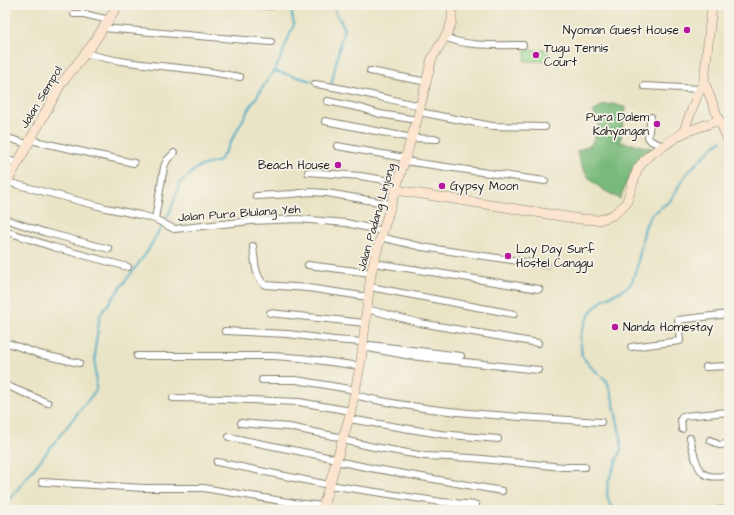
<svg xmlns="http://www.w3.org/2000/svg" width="734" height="515" font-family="'Architects Daughter',sans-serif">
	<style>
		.green { fill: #97da92; stroke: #5a7b57 }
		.forest { fill: #79ba7c; stroke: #4a6b4c }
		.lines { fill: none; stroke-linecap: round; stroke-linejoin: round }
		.stream { stroke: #45aac4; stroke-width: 2 }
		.street-casing { stroke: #838071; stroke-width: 8 }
		.secondary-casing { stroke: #838071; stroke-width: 10 }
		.street { stroke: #fff; stroke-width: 6 }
		.secondary { stroke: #fce5cf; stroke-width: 9 }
		.poi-dot { fill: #b5179e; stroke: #f7f3e8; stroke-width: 1.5 }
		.labels { text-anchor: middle; stroke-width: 3.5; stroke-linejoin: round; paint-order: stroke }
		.poi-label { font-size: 12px; fill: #1c1c1c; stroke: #f7f3e8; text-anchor: start }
		.street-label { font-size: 12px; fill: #1c1c1c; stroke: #f7f3e8 }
	</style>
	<rect width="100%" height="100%" fill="#f7f3e8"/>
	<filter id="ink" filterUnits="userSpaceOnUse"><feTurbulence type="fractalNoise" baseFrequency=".025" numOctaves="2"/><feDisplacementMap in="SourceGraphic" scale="8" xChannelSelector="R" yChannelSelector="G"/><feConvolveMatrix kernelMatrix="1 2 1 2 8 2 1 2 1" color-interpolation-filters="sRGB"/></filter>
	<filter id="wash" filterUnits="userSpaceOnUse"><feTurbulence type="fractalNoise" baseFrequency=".012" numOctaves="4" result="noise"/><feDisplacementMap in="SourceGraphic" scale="16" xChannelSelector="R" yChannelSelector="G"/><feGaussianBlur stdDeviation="0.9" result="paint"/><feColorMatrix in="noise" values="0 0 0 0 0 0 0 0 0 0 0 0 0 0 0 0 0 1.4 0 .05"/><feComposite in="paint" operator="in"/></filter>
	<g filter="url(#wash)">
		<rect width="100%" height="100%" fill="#eae4c6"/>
		<!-- green -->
		<path class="green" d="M525 50H548V61H525Z"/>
		<!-- forest -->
		<path class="forest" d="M614 104 626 108 620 142 652 148C634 164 628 177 620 199 596 186 583 179 577 151L591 145 596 135 599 122 593 112 603 105Z"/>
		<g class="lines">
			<!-- stream -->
			<path class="stream" d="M274 71 316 82
				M331 86 344 27 336 13 334 5
				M5 505 96 390 95 348 100 315 147 252 170 212 180 183 198 167 219 161 227 149 247 112 279 62 294 24 290 5
				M612 510 607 495 608 482 621 450V438L612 396 607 381 590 366 582 356 580 338 584 325 592 310 604 299 621 291 631 284 637 267 645 227 651 215 670 201 686 174 713 147 722 140"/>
		</g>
	</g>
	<g filter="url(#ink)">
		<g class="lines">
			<defs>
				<path id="street" d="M253 5 272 6
					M74 14H84L109 20
					M103 28 271 42
					M445 37C465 47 500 45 523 45
					M85 53C122 64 159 65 197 70 212 72 226 75 240 77
					M370 71 427 82
					M315 84C351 89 385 99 421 106
					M644 86 701 89
					M327 101 361 108 380 114 417 120
					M419 112 492 126 545 127
					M651 117 648 137 651 141 663 146
					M325 121 412 138 437 139
					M5 137 27 144
					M30 140 134 163
					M337 146 405 158
					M5 159 18 163
					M404 161 545 181
					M308 172 360 176 398 182
					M7 182 106 208 140 215 155 219 174 229 251 221 298 219 346 223 383 231
					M256 196 292 194 310 192 327 193 391 204
					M5 219 44 232 109 249
					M155 219 164 167 167 160 174 153
					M5 231 53 247 128 267
					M380 237 422 247 546 265
					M253 246C255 259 254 276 265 285L308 288 369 297
					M374 263 539 289
					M308 265 371 273
					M370 287 514 314
					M367 309 420 323 538 343
					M270 313 365 323
					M225 331 288 334 334 340 363 342
					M5 342 39 354 79 363
					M370 345 461 356
					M363 347 411 356 538 370
					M631 347 680 341 678 320 729 314
					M137 356H273L301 358 360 366
					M706 367 729 366
					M262 380H296L355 390
					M5 385 48 403
					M354 395C435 415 519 416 601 422
					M173 398 227 399 299 402 351 411
					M349 419 440 434 498 439
					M241 423 289 427 343 438
					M682 429 681 419 683 416 729 412
					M229 437 337 459
					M690 438C692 447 697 472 706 475 713 478 722 476 729 476
					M343 440 374 447 425 456 472 458 563 467H585
					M710 440 719 445 729 444
					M336 461 376 469 502 491
					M217 462 329 485 442 502 476 505
					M42 482 144 488H203L294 503 324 506
					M720 510H729"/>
				<path id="secondary" d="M712 5 704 81 719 120 729 141
					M683 133 697 96 704 81
					M5 186 61 84 92 45 118 5
					M396 190 580 219 599 220 613 215 626 204 638 168 648 156 683 133 719 120
					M322 510 351 411 361 361 371 273 377 250 417 120 432 58 448 32 452 21V5"/>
			</defs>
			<!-- street casing -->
			<use href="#street" class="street-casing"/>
			<!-- secondary casing -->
			<use href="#secondary" class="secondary-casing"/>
			<!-- street -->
			<use href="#street" class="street"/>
			<!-- secondary -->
			<use href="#secondary" class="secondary"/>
		</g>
	</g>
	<!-- markers -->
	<g class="poi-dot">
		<circle cx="687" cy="30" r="4"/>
		<circle cx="536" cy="55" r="4"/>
		<circle cx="657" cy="124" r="4"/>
		<circle cx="338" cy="165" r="4"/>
		<circle cx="442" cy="186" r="4"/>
		<circle cx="508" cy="256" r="4"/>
		<circle cx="615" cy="327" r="4"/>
	</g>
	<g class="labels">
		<!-- poi labels -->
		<g class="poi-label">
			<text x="679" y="34" text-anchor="end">Nyoman Guest House</text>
			<text x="544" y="52">Tugu Tennis<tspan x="544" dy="14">Court</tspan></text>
			<text x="649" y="121" text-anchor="end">Pura Dalem<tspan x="649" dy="14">Kahyangan</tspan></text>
			<text x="330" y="169" text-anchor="end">Beach House</text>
			<text x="450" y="190">Gypsy Moon</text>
			<text x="516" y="253">Lay Day Surf<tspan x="516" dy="14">Hostel Canggu</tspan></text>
			<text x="623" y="331">Nanda Homestay</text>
		</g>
		<!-- street labels -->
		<g class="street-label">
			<text transform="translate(41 97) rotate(-59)" y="4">Jalan Sempol</text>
			<text transform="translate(239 213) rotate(-4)" y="4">Jalan Pura Blulang Yeh</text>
			<text transform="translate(376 217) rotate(-74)" y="4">Jalan Padang Linjong</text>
		</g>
	</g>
	<!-- margin -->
	<rect width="734" height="515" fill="none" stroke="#f7f3e8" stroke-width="20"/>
</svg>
